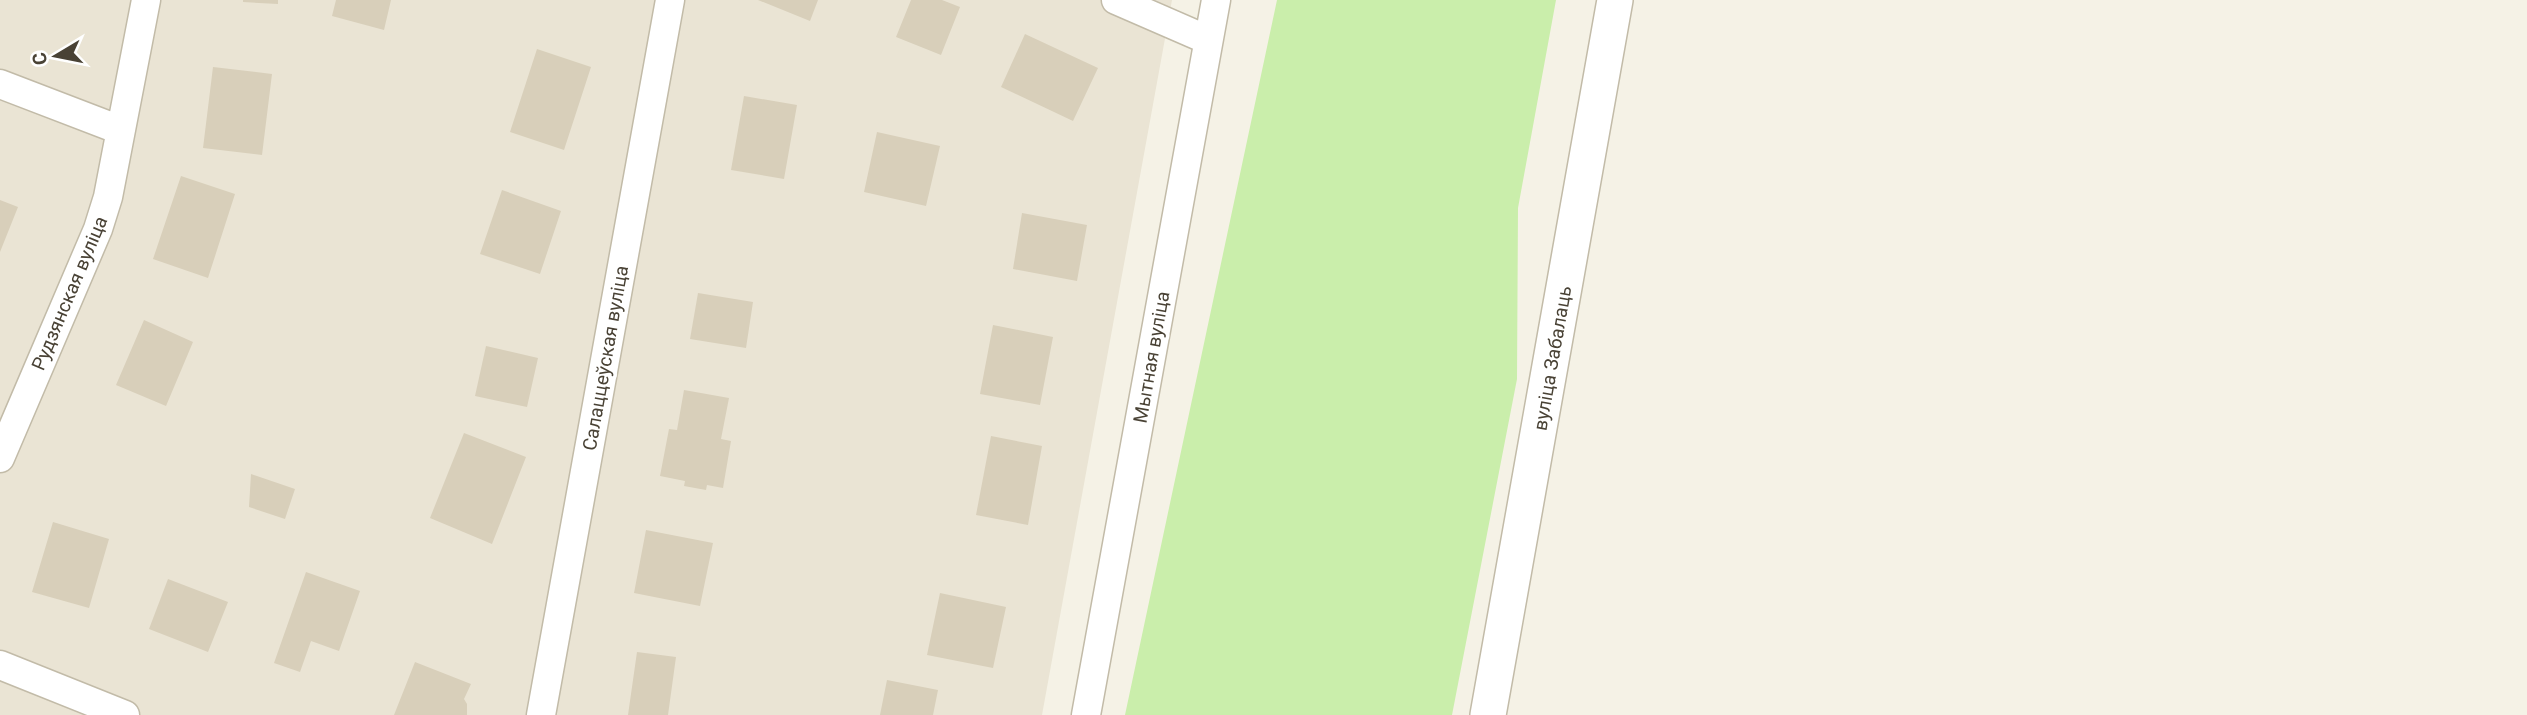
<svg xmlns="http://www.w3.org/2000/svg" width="2527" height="715" font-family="Roboto,sans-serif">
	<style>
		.residential { fill: #eae4d4 }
		.green { fill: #caeeab }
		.building { fill: #d8cfba }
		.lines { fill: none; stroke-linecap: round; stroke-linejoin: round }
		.minor-casing { stroke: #c2bba8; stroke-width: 31 }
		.tertiary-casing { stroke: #c2bba8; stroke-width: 38 }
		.minor { stroke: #fff; stroke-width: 28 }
		.tertiary { stroke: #fff; stroke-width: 35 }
		.labels { text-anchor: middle; stroke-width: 7; stroke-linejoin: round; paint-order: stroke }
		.street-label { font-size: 19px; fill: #494235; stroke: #fff }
	</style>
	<rect width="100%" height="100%" fill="#f5f2e6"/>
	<!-- residential -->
	<path class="residential" d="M0 0H1172L1042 715H0Z"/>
	<!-- green -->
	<path class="green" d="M1277 0H1556L1518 208 1517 379 1452 715H1125Z"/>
	<!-- building -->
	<path class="building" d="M243 0H278V4L243 2Z
		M336 0H391L384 30 332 16Z
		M758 0H818L810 21Z
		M911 0H942L960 7 941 55 896 37Z
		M1025 34 1098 68 1073 121 1001 87Z
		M537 49 591 67 564 150 510 132Z
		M213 67 272 74 262 155 203 148Z
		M744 96 797 105 784 179 731 170Z
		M877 132 940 146 926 206 864 192Z
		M181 176 235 194 208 278 153 259Z
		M502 190 561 211 540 274 480 254Z
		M0 200 18 207 0 252Z
		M1022 213 1087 225 1077 281 1013 269Z
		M698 293 753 302 746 348 690 339Z
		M144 320 193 342 166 406 116 385Z
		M993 325 1053 337 1040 405 980 394Z
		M486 346 538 358 527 407 475 396Z
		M684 390 729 398 721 439 731 441 723 488 707 485 706 490 684 486 685 481 660 476 669 429 677 430Z
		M464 433 526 457 492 544 430 518Z
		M991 436 1042 446 1028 525 976 515Z
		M251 474 295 489 285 519 249 507Z
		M53 522 109 539 89 608 32 592Z
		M646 530 713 543 700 606 634 593Z
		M306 572 360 591 339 651 311 641 300 672 274 663Z
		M168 579 228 602 208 652 149 629Z
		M940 593 1006 607 993 668 927 655Z
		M637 652 676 657 668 715H628Z
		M415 662 471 684 464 699 467 704V715H394Z
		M887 680 938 690 933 715H880Z"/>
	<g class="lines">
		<defs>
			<path id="minor" d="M1116 0 1208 40
				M0 84 120 130
				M0 458 98 229 108 197 146 0
				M0 665 125 715
				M541 715 670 0
				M1086 715 1216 0"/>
			<path id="tertiary" d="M1488 715 1615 0"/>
		</defs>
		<!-- minor casing -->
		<use href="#minor" class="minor-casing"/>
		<!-- tertiary casing -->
		<use href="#tertiary" class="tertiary-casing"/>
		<!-- minor -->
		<use href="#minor" class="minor"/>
		<!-- tertiary -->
		<use href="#tertiary" class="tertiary"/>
	</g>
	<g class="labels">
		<!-- street labels -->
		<g class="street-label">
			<text transform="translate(69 293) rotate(-67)" y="7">Рудзянская вуліца</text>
			<text transform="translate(1151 357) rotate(-80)" y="7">Мытная вуліца</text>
			<text transform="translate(605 358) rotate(-80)" y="7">Салаццеўская вуліца</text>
			<text transform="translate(1552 358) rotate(-80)" y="7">вуліца Забалаць</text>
		</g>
	</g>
	<!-- north arrow -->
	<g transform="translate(56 56) rotate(260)" stroke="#ffffff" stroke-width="5" paint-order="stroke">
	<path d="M0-5L12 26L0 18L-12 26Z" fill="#494235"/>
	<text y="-10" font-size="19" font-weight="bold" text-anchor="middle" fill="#494235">С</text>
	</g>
</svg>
